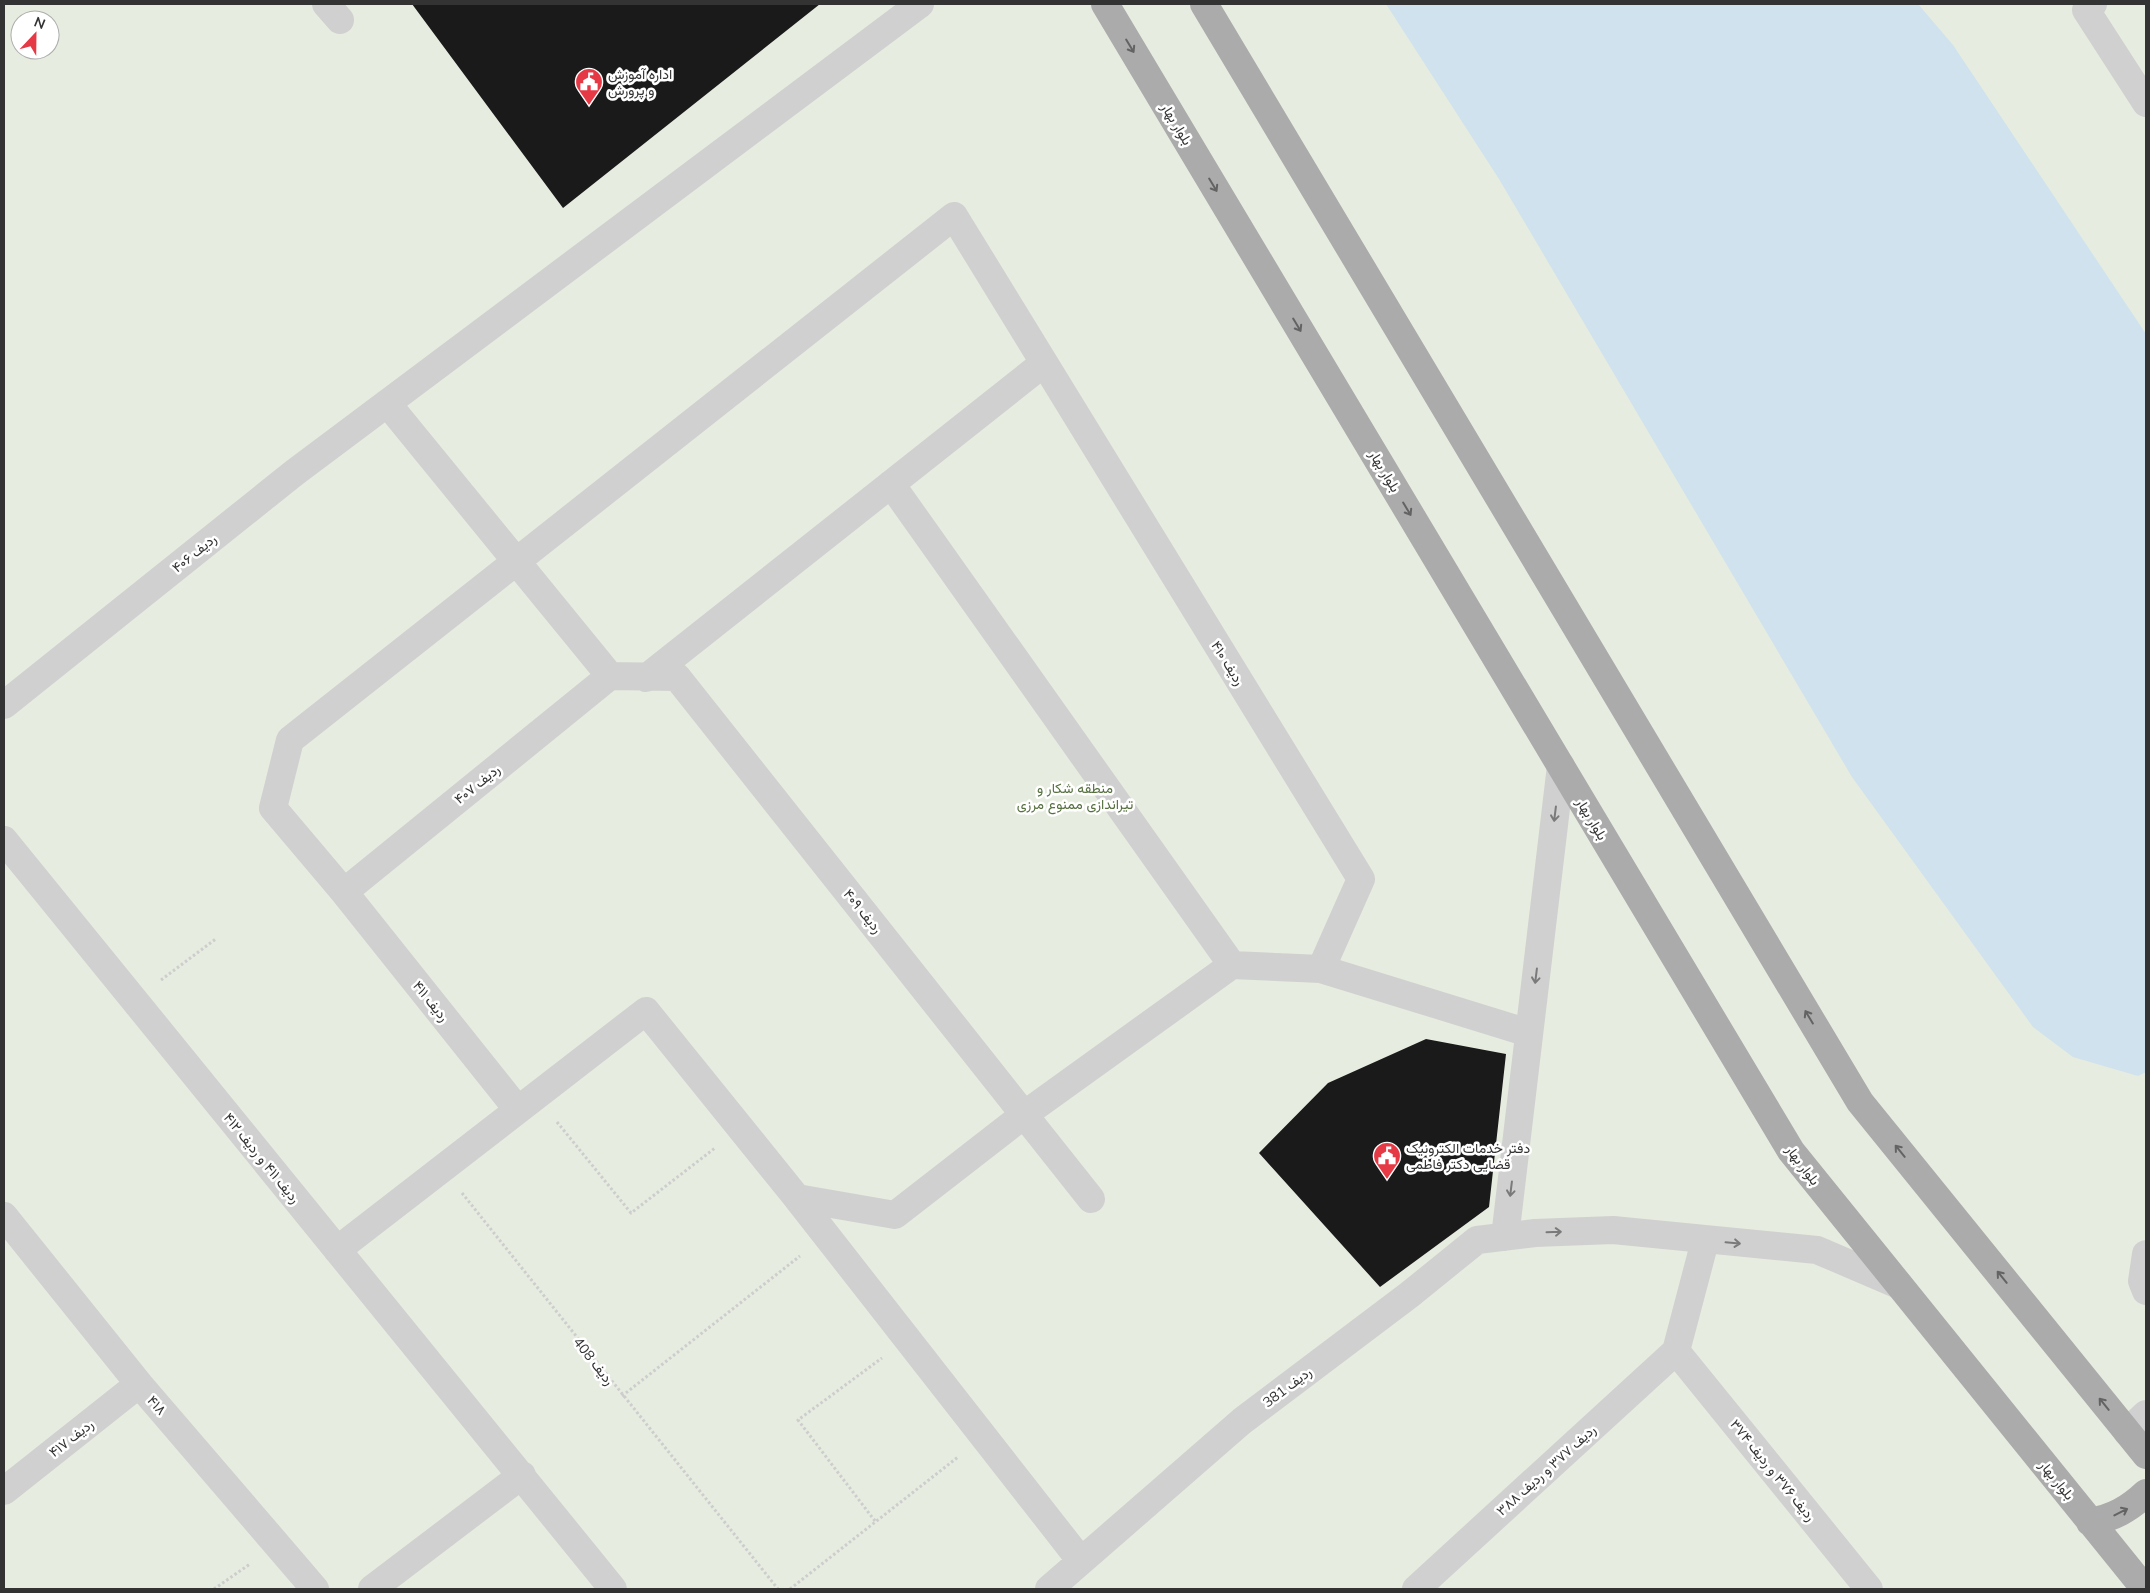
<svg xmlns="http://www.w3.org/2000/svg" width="2150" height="1593" font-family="Mulish,Vazirmatn,sans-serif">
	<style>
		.green { fill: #e6ecdf; fill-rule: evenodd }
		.water { fill: #cfe2ee }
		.building { fill: #1a1a1a }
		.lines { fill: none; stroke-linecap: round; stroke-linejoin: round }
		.path { stroke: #cdcdcd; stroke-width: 3; stroke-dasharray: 2.5 2.5; stroke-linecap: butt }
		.minor { stroke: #d0d0d0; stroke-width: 28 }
		.major { stroke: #ababab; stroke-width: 28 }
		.oneway { stroke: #636363 }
		.oneway2 { stroke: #7a7a7a }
		.labels { text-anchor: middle; stroke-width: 5; stroke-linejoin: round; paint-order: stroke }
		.poi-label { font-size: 14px; fill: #333; stroke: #fff; text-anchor: start }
		.street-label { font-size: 14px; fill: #333; stroke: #fff }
		.park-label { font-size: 14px; fill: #56703f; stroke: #fff }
	</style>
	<rect width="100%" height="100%" fill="#fff"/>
	<!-- green -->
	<path class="green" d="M4 4H2146V1589H4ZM20 20H50V50H20Z"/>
	<!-- water -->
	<path class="water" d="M1386 4H1918L1953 45 2146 334V1072L2138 1076 2073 1057 2033 1027 1852 777 1499 179Z"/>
	<!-- building -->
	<path class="building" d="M412 4H820L563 208Z
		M1426 1039 1506 1054 1489 1207 1380 1287 1259 1153 1328 1083Z"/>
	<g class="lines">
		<!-- path -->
		<path class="path" d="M161 980 217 938
			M557 1122 631 1213 715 1148
			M462 1193 778 1589
			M622 1396 800 1256
			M875 1521 798 1420 882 1358
			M214 1589 250 1564
			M790 1589 958 1457"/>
		<!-- minor -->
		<path class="minor" d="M326 4 340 20
			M2093 4 2086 10 2146 103
			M387 403 610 676
			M891 484 1232 965
			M610 676 677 677 1091 1199
			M646 678 1044 363
			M4 705 294 473 920 4
			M4 840 613 1589
			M344 892 610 676
			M518 1110 344 892 273 808 290 740 954 216 1361 879 1321 969
			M797 1198 1081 1561
			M4 1216 139 1384 315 1589
			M1505 1237 1561 766
			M337 1250 646 1011 797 1198 895 1215 1025 1114 1232 965 1321 969 1529 1033
			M2146 1254 2142 1281 2146 1291
			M1676 1351 1869 1589
			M1676 1351 1705 1241
			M2127 1432 2146 1414
			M4 1491 139 1384
			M372 1589 522 1475
			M1049 1589 1242 1421 1409 1295 1477 1240 1535 1233 1613 1230 1817 1250 1899 1285
			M1416 1589 1676 1351"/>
		<!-- major -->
		<path class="major" d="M1105 4 1791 1151 2145 1589
			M1204 4 1860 1102 2146 1455
			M2090 1522C2113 1518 2129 1509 2146 1493"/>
	</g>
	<!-- one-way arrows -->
	<defs><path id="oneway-shaft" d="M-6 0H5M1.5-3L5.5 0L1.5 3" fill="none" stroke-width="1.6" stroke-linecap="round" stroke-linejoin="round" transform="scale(1.25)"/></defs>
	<g class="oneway">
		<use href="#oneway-shaft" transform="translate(1130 46) rotate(59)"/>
		<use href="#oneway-shaft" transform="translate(1213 185) rotate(59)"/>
		<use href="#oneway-shaft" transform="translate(1297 325) rotate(59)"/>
		<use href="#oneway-shaft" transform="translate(1407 509) rotate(59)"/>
		<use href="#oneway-shaft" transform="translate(1809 1017) rotate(-121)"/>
		<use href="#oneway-shaft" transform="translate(1900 1151) rotate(-129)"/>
		<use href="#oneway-shaft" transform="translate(2002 1277) rotate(-129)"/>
		<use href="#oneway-shaft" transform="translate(2104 1404) rotate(-129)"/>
		<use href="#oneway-shaft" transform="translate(2121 1512) rotate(-27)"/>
	</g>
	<g class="oneway2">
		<use href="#oneway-shaft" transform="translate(1555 814) rotate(97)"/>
		<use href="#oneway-shaft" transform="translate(1536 976) rotate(97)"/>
		<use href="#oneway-shaft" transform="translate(1511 1189) rotate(97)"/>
		<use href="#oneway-shaft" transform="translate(1554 1232) rotate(-2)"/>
		<use href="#oneway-shaft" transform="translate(1733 1243) rotate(5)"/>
	</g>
	<!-- icons -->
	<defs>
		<symbol id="civic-pin" viewBox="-11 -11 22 30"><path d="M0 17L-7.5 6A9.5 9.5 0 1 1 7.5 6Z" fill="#e63946" stroke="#fff"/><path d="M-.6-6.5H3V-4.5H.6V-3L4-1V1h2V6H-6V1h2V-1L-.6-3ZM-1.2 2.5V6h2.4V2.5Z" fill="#fff"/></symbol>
	</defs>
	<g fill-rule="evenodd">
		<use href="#civic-pin" x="573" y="66" width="32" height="43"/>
		<use href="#civic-pin" x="1371" y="1140" width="32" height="43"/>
	</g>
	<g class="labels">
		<!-- poi labels -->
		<g class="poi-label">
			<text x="608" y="79">اداره آموزش<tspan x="608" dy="16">و پرورش</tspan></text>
			<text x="1406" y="1153">دفتر خدمات الکترونیک<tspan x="1406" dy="16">قضایی دکتر فاطمی</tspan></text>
		</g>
		<!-- street labels -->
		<g class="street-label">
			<text transform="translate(1177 124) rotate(59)" y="5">بلوار بهار</text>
			<text transform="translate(1385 471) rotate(59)" y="5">بلوار بهار</text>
			<text transform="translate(194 553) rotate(-39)" y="5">ردیف ۴۰۶</text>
			<text transform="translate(1228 663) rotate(58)" y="5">ردیف ۴۱۰</text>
			<text transform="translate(477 784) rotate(-39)" y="5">ردیف ۴۰۷</text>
			<text transform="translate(1592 819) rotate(59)" y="5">بلوار بهار</text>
			<text transform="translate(863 911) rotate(51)" y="5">ردیف ۴۰۹</text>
			<text transform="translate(431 1001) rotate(51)" y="5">ردیف ۴۱۱</text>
			<text transform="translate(262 1158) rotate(51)" y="5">ردیف ۴۱۱ و ردیف ۴۱۲</text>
			<text transform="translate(1803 1165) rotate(53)" y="5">بلوار بهار</text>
			<text transform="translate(594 1361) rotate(52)" y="5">ردیف 408</text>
			<text transform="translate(1287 1387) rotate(-37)" y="5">ردیف 381</text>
			<text transform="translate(157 1405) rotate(49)" y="5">۴۱۸</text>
			<text transform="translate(71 1438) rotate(-38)" y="5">ردیف ۴۱۷</text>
			<text transform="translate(1546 1470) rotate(-42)" y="5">ردیف ۳۷۷ و ردیف ۳۸۸</text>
			<text transform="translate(1773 1470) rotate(51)" y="5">ردیف ۳۷۶ و ردیف ۳۷۴</text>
			<text transform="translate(2057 1480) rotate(51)" y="5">بلوار بهار</text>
		</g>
		<!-- park labels -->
		<g class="park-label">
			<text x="1075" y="793">منطقه شکار و<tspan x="1075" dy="16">تیراندازی ممنوع مرزی</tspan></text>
		</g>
	</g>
	<!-- border -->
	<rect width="2150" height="1593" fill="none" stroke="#333333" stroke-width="10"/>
	<!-- north arrow -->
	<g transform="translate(35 35) rotate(22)"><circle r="24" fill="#ffffff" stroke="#adadad"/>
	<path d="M0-4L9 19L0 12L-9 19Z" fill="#e63946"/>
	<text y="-8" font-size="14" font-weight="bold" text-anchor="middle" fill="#333333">N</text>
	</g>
</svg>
